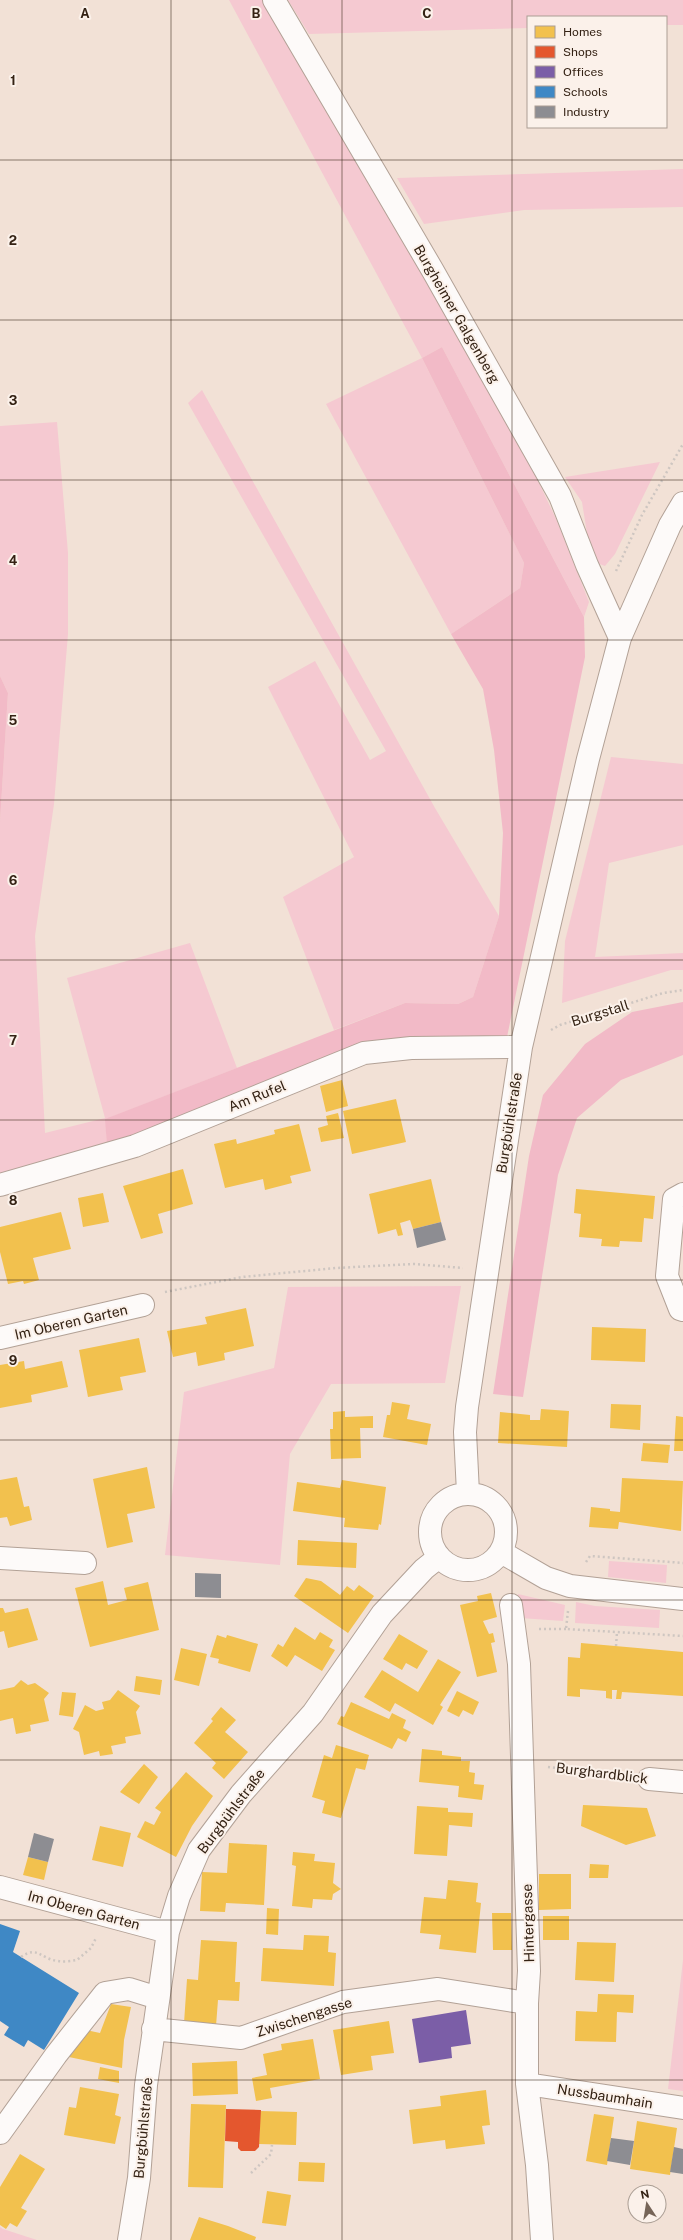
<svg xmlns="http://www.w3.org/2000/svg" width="683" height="2240" font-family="'Public Sans',sans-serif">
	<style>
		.green { fill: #f5c9d1 }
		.forest { fill: #f2bac7 }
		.homes { fill: #f2c14e }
		.shops { fill: #e4572e }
		.offices { fill: #7b5ea7 }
		.schools { fill: #3f88c5 }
		.industry { fill: #8d8d92 }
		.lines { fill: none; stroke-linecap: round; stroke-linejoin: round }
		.minor-casing { stroke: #b2a196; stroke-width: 24 }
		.path { stroke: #cec6c1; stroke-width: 2.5; stroke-dasharray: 2 3; stroke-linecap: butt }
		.minor { stroke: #fdfaf9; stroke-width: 22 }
		.grid { fill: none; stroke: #342214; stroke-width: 1; stroke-opacity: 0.55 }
		.labels { text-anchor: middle; stroke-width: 4; stroke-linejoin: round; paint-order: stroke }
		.street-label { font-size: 14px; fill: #342214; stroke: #fbf1ea }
		.grid-label { font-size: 13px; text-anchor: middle; font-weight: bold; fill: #342214; stroke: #fbf1ea; stroke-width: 4; stroke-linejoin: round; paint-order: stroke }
	</style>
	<rect width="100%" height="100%" fill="#f2e1d6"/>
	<!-- green -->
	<path class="green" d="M229 0H266L523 449 557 521 589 602 584 617 442 347 422 358 524 563 520 588 451 634 326 404 422 358Z
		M288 0H683V25H666V17H528V28L309 34Z
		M683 169V207L524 210 424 224 397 178Z
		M202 390 435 808 499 916 473 997 458 1004 405 1003 334 1030 283 897 354 857 268 687 315 661 370 760 386 751 188 403Z
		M57 422 68 553V634L54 804 35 936 45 1133 105 1118 67 978 190 943 237 1068 106 1119 107 1146 0 1176V822L8 693 0 676V426Z
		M660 462 615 554 605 566 594 562 590 552 582 502 565 477Z
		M611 757 683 764V845L609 863 595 957 683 953V970H671L562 1003 565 941Z
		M461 1286 445 1383 331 1384 290 1454 280 1565 165 1555 184 1392 274 1368 288 1287Z
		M609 1561 667 1565 666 1583 608 1577Z
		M518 1594 565 1605 563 1621 520 1618Z
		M576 1602 595 1606 660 1610 659 1628 575 1623Z
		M683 1960V2091L668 2089Z
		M0 2227 3 2229 37 2240H0Z"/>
	<!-- forest -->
	<path class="forest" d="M442 347 584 617 585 657 507 1037 371 1043 107 1146 105 1119 405 1003 458 1004 473 997 499 916 503 833 494 750 483 689 451 634 520 588 524 563 422 358Z
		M0 676 8 693 0 822Z
		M683 1002V1055L621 1080 577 1118 558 1175 523 1397 493 1394 529 1156 543 1095 585 1044 632 1012Z"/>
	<!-- homes -->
	<path class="homes" d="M342 1080 348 1106 326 1112 320 1086Z
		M396 1099 406 1142 352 1154 343 1111Z
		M338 1113 344 1138 321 1142 318 1128 328 1125 326 1116Z
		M299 1124 311 1171 290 1176 292 1183 265 1190 263 1179 225 1188 214 1144 236 1139 237 1144 275 1134 274 1130Z
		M183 1169 193 1204 158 1214 163 1233 141 1239 123 1186Z
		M431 1179 441 1222 413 1229 410 1220 400 1223 403 1235 398 1236 396 1229 378 1234 369 1194Z
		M576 1189 655 1196 653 1219 644 1218 642 1242 620 1241 619 1247 601 1246 602 1239 579 1237 581 1214 574 1213Z
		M103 1193 109 1222 83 1227 78 1198Z
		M61 1212 71 1249 33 1258 39 1280 24 1284 23 1281 8 1284 0 1252V1227Z
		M246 1308 254 1346 224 1353 225 1360 198 1366 196 1352 173 1357 167 1331 207 1324 205 1317Z
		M592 1327 646 1329 645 1362 591 1360Z
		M139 1338 146 1372 120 1377 123 1390 88 1397 79 1350Z
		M24 1361 25 1369 62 1361 68 1387 31 1395 32 1402 0 1408V1365Z
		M392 1402 410 1405 407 1419 431 1424 427 1445 383 1437 387 1415H390Z
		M611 1404 641 1405 640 1430 610 1428Z
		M541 1409 569 1411 567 1447 498 1443 500 1412 530 1415V1420H540Z
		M345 1411V1417L373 1416V1428H360L361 1458 331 1459 330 1429H333V1412Z
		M676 1416 683 1417V1451H674Z
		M643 1443 670 1445 668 1463 641 1461Z
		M147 1467 155 1508 127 1514 133 1542 107 1548 93 1479Z
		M17 1477 24 1507 29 1506 32 1520 10 1526 7 1517 0 1518V1480Z
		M622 1478 683 1481 681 1531 619 1522 618 1529 589 1527 591 1507 610 1509V1511L620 1512Z
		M342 1480 386 1487 381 1525 379 1524 378 1530 344 1527 345 1518 293 1511 297 1482 340 1488Z
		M298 1540 357 1543 356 1568 297 1565Z
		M306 1578 321 1581 340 1595 347 1586 354 1591 359 1585 374 1596 348 1633 294 1596Z
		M103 1581 108 1605 127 1600 124 1588 148 1582 159 1630 90 1647 75 1588Z
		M491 1593 497 1617 483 1621 489 1634 493 1633 495 1642 491 1643 497 1672 477 1677 460 1605 478 1601 477 1596Z
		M0 1608H3L5 1613 28 1608 38 1640 8 1648 4 1631 0 1632Z
		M295 1627 315 1640 320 1632 333 1640 329 1647 335 1650 322 1671 295 1655 287 1667 271 1656 278 1644 283 1647Z
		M399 1634 428 1651 417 1669 406 1663 402 1670 383 1659Z
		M217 1635 226 1638 227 1635 258 1644 250 1672 218 1663 219 1659 210 1657Z
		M581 1643 683 1652V1696L622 1692 621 1699H616L617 1690H612V1699L606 1698V1691L580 1689V1697L567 1696 568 1657 580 1658Z
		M181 1648 207 1654 199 1686 174 1680Z
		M438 1659 461 1672 440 1705 443 1707 433 1725 395 1703 390 1712 364 1697 382 1670 418 1692Z
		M136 1676 162 1680 160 1695 134 1691Z
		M21 1680 28 1685 35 1683 49 1693 44 1699 49 1721 30 1725 31 1731 16 1734 13 1718 0 1721V1690L14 1687Z
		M118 1690 140 1706 136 1712 141 1734 125 1737 126 1743 111 1746 113 1754 100 1756 99 1751 84 1755 79 1732 73 1729 85 1705 96 1711 104 1709 102 1702 110 1700Z
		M457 1691 479 1702 473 1715 463 1710 459 1717 447 1711Z
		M62 1692 76 1693 73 1717 59 1715Z
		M351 1702 389 1719 392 1713 406 1720 403 1728 411 1732 406 1742 398 1738 392 1749 337 1724 341 1716 344 1717Z
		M221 1707 236 1720 225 1732 248 1752 224 1779 212 1768 216 1763 194 1743 213 1721 211 1719Z
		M336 1745 369 1755 365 1770 356 1768 341 1818 322 1813 325 1801 312 1797 324 1755 332 1758Z
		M422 1749 442 1751V1755L461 1757V1761H470L469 1772 475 1773 474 1784 484 1785 482 1800 458 1797 459 1786 419 1782Z
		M144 1764 158 1777 139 1804 120 1792Z
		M186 1772 213 1796 192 1826 176 1857 137 1837 145 1821 154 1825 161 1812 155 1808Z
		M583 1805 647 1808 656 1836 626 1845 581 1826Z
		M417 1806 448 1808V1812L473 1813 472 1827 449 1825 447 1856 414 1854Z
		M100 1826 131 1833 123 1867 92 1860Z
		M229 1843 267 1845 264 1905 226 1903 225 1912 200 1911 202 1872 227 1873Z
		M293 1852 315 1854 314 1861 335 1863 333 1883 341 1889 333 1894 332 1900 313 1899 312 1908 292 1906 296 1866 292 1865Z
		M28 1857 48 1862 44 1880 23 1875Z
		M590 1864 609 1865 608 1878H589Z
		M539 1874H571V1909L539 1910Z
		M448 1880 478 1883 476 1902 481 1903 476 1953 439 1949 441 1935 420 1933 424 1897 446 1899Z
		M267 1908 279 1909 278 1935 266 1934Z
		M492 1913H511L512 1950H493Z
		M543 1916H569V1940H543Z
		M304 1935 329 1936 328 1952 336 1953 334 1986 261 1981 263 1948 303 1950Z
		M201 1940 237 1942 235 1982H240L239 2001 218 2000 216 2026 184 2023 187 1979 198 1980Z
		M577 1942 616 1943 614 1982 575 1980Z
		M598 1994 634 1995 633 2013 617 2012 616 2042 575 2041 576 2011 597 2012Z
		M111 2004 131 2007 124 2040 122 2068 64 2056 86 2030 100 2033Z
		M389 2021 394 2053 371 2056 373 2070 341 2075 333 2030Z
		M313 2039 320 2079 270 2088 272 2098 256 2101 252 2078 267 2075 263 2054 282 2050 281 2044Z
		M237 2061 238 2094 193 2096 192 2063Z
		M100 2067 119 2071V2083L98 2079Z
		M80 2087 119 2094 115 2115 121 2117 115 2144 64 2135 69 2107 76 2108Z
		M486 2090 490 2125 482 2126 485 2144 446 2149 445 2140 413 2144 409 2110 441 2106 440 2096Z
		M191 2104 226 2105 223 2188 188 2187Z
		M260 2111 297 2112 296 2145 259 2144Z
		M594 2114 614 2117 607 2165 586 2161Z
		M637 2121 677 2128 670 2175 630 2169Z
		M20 2154 45 2169 21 2208 27 2211 17 2227 10 2223 6 2229 0 2225V2187Z
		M299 2162 325 2163 324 2182 298 2181Z
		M267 2191 291 2195 286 2226 262 2223Z
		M199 2217 228 2226 256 2237 255 2240H190Z"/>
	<!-- shops -->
	<path class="shops" d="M226 2109 261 2110 259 2147 255 2151H241L238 2148V2142L225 2141Z"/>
	<!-- offices -->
	<path class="offices" d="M466 2010 471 2044 451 2047 452 2058 419 2063 412 2019Z"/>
	<!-- schools -->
	<path class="schools" d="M0 1924 20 1931 13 1952 79 1993 44 2050 28 2040 24 2047 4 2035 9 2027 0 2021Z"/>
	<!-- industry -->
	<path class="industry" d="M441 1222 446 1240 417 1248 413 1229Z
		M195 1573 221 1574V1598L195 1597Z
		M34 1833 54 1839 48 1862 28 1857Z
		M611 2138 634 2141 630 2165 607 2161Z
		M674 2147 683 2149V2174L670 2172Z"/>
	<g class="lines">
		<defs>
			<path id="minor" d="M274 0 433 271 560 496 587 565 620 638
				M0 1185 135 1146 364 1053 411 1048 521 1047
				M683 1194 674 1199 667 1276 680 1309 683 1310
				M0 1338 143 1305
				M468 1493 465 1432 467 1407 521 1047 588 759 620 638 670 525 683 503
				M430 1532a38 38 0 1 1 76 0a38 38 0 1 1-76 0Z
				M501 1552 546 1578 570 1586 683 1599
				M0 1558 85 1563
				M511 1605 519 1664 529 1971 527 2003V2084L537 2165 542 2240
				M649 1779 683 1782
				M0 1887 168 1932
				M153 2029 241 2038 343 2002 438 1989 527 2003
				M527 2084 683 2108
				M0 2133 56 2055 105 1993 129 1989 158 1998
				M129 2240 139 2178 146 2085 168 1932 179 1896 199 1850 241 1794 313 1713 382 1614 424 1569 439 1557"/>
		</defs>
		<!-- minor casing -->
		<use href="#minor" class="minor-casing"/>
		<!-- path -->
		<path class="path" d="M616 571 642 515 683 444
			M551 1030 560 1025 663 993 683 990
			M165 1292 242 1277 336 1268 414 1264 463 1268
			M586 1562 590 1556 683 1563
			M568 1611 566 1629 683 1636
			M539 1629H566
			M616 1646 617 1632
			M548 1767 626 1776
			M21 1957C38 1945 40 1959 58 1961 64 1962 71 1961 77 1960L91 1948 96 1938
			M251 2173 271 2154 272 2145"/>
		<!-- minor -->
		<use href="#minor" class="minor"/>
	</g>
	<!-- grid -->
	<path class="grid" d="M171 0V2240M342 0V2240M512 0V2240M0 160H683M0 320H683M0 480H683M0 640H683M0 800H683M0 960H683M0 1120H683M0 1280H683M0 1440H683M0 1600H683M0 1760H683M0 1920H683M0 2080H683"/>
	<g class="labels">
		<!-- street labels -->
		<g class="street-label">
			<text transform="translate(457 314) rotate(60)" y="5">Burgheimer Galgenberg</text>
			<text transform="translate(600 1013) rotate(-17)" y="5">Burgstall</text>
			<text transform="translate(257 1096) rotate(-22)" y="5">Am Rufel</text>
			<text transform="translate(509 1123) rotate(-81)" y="5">Burgbühlstraße</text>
			<text transform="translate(71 1322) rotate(-13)" y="5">Im Oberen Garten</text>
			<text transform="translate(602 1773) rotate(7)" y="5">Burghardblick</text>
			<text transform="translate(231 1811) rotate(-53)" y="5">Burgbühlstraße</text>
			<text transform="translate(84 1910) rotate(15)" y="5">Im Oberen Garten</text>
			<text transform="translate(528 1923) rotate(-92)" y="5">Hintergasse</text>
			<text transform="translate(304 2017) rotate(-18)" y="5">Zwischengasse</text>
			<text transform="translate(605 2096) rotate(9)" y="5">Nussbaumhain</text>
			<text transform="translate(143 2128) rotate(-85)" y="5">Burgbühlstraße</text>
		</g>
	</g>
	<g class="grid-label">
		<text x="85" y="18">A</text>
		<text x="256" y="18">B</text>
		<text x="427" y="18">C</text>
		<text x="13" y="85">1</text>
		<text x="13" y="245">2</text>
		<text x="13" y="405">3</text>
		<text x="13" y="565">4</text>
		<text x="13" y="725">5</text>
		<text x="13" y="885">6</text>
		<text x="13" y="1045">7</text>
		<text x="13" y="1205">8</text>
		<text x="13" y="1365">9</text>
	</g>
	<!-- legend -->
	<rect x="527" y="16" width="140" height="112" fill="#fbf1ea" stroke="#ab9e94"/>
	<rect x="535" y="26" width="20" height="12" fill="#f2c14e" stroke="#ab9e94"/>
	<text x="563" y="36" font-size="12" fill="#342214">Homes</text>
	<rect x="535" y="46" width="20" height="12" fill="#e4572e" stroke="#ab9e94"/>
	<text x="563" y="56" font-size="12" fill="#342214">Shops</text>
	<rect x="535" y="66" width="20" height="12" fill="#7b5ea7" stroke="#ab9e94"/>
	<text x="563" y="76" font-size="12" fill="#342214">Offices</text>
	<rect x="535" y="86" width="20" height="12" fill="#3f88c5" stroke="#ab9e94"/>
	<text x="563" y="96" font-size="12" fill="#342214">Schools</text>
	<rect x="535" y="106" width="20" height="12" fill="#8d8d92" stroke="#ab9e94"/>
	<text x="563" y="116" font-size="12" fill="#342214">Industry</text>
	<!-- north arrow -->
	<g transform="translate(647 2204) rotate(348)"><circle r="19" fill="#fbf1ea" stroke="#ab9e94"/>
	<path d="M0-3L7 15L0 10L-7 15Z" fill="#766558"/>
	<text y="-6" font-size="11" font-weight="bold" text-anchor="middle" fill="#342214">N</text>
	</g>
</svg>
